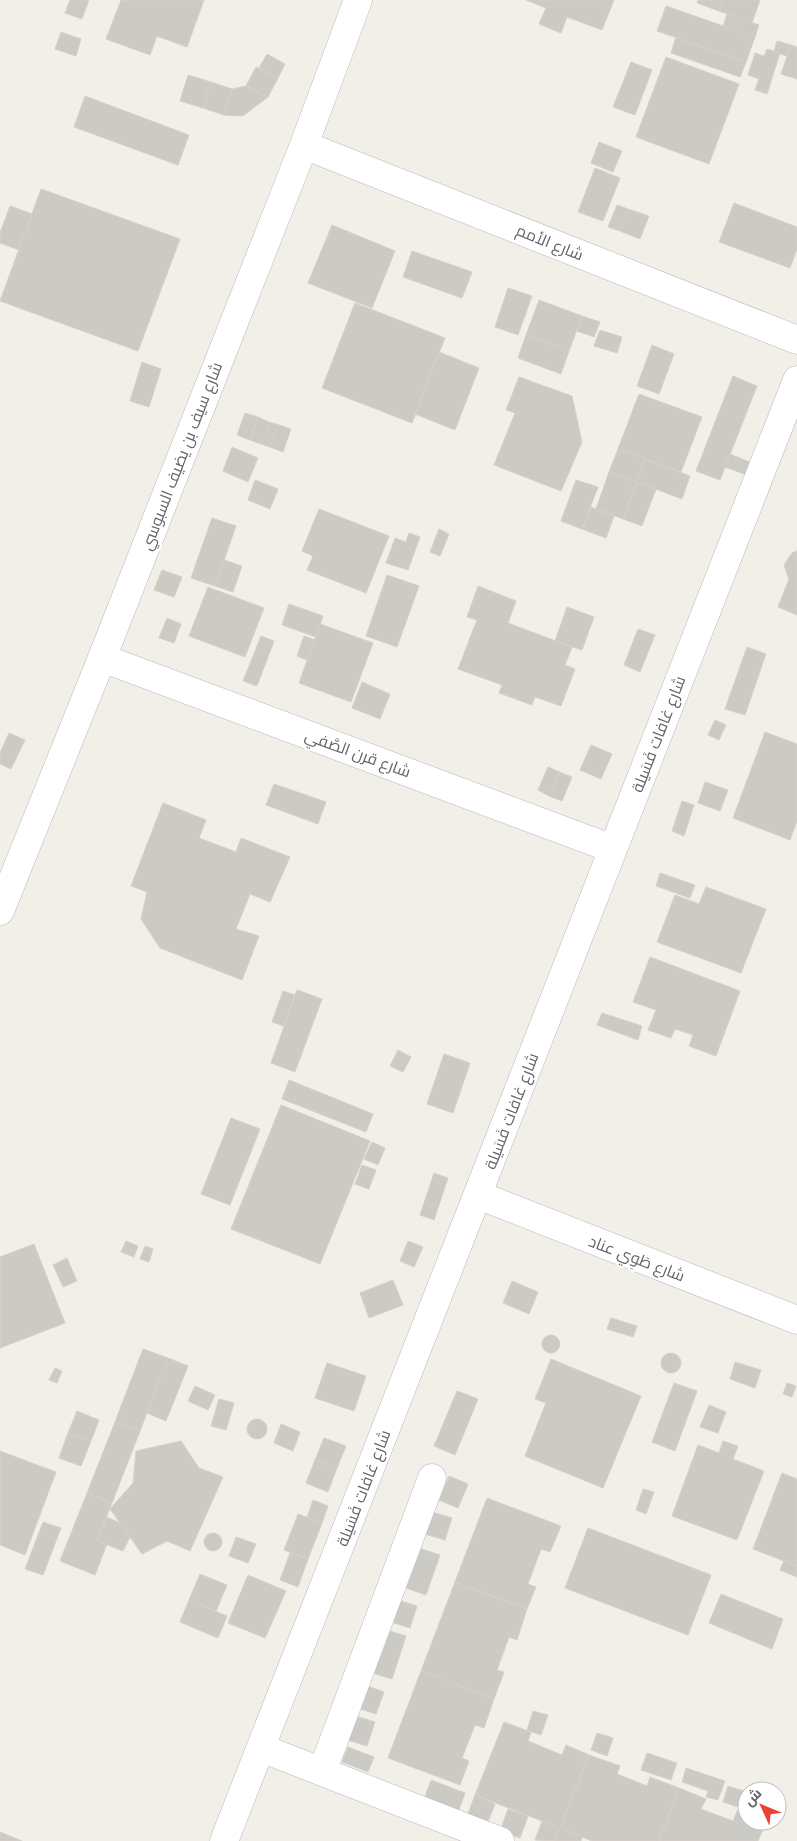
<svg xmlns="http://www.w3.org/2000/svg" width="797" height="1841" font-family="Montserrat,Cairo,sans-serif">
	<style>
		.building { fill: #cccac5; stroke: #d6d1c6 }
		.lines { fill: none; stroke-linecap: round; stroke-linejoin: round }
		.minor-casing { stroke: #b5b8bc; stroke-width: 29 }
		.minor { stroke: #fff; stroke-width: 28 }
		.labels { text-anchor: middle; stroke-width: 4.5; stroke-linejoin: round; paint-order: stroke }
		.street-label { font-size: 16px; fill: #5f6368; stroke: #fff }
	</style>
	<rect width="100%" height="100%" fill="#f1efe8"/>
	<!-- building -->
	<path class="building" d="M70 0H89L82 19 65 13Z
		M121 0H204L187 47 157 36 150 55 106 39Z
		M526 0H614L602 30 567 17 561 33 539 24 546 8Z
		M698 0H723L719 11 697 3Z
		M723 0H760L752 23 719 11Z
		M666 6 755 37 746 62 657 31Z
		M727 14 759 25 755 37 723 26Z
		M61 32 81 39 76 56 55 49Z
		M676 37 746 62 740 77 671 53Z
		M777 41 791 45 787 56 774 52Z
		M791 45 797 47V79L781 74Z
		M767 49 780 53 767 94 755 90 759 79 748 75 755 53 764 56Z
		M267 54 285 64 278 78 259 68Z
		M666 57 739 84 709 164 636 137Z
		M631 62 652 70 635 115 613 107Z
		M256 67 278 78 268 97 246 86Z
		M188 75 211 82 203 108 180 101Z
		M211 82 232 89 224 115 203 108Z
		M246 86 268 97 243 116 224 115 232 89Z
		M85 96 189 135 178 165 74 127Z
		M599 142 622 151 613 172 591 163Z
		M595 168 620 178 603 221 578 212Z
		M41 189 180 239 138 351 0 301Z
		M734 203 797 227V249L790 268 719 242Z
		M617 205 628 209 620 231 608 227Z
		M10 206 32 214 19 250 0 243V233Z
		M628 209 649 216 640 239 620 231Z
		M332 225 395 251 372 308 308 283Z
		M412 251 472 272 462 298 403 277Z
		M508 288 532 296 518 335 495 327Z
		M539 300 582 316 569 351 526 335Z
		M355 303 445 338 412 423 322 388Z
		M582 316 600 322 594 337 577 331Z
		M600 330 622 337 617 353 594 346Z
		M526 335 569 351 561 374 518 358Z
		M652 345 674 354 659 394 637 386Z
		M439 352 479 368 455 430 415 414Z
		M142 362 161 369 149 407 130 401Z
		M733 376 757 386 720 480 696 471Z
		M519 377 572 396 582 442 561 491 494 465 515 413 506 410Z
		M639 394 702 417 681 472 618 449Z
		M245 413 258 417 250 440 237 435Z
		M258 417 269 422 261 444 250 440Z
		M269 422 279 425 270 447 261 444Z
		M279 425 291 429 283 452 270 447Z
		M232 447 258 458 248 482 223 471Z
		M618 449 645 459 637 482 609 472Z
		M730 454 752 463 747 475 725 467Z
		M645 459 690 476 682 499 637 482Z
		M609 472 637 482 623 519 596 509Z
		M255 480 278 489 270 509 248 500Z
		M576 480 598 487 582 529 561 521Z
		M637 482 656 489 642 526 623 519Z
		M591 507 614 516 606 538 582 529Z
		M319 509 389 536 366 593 307 570 313 556 302 551Z
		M212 518 236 526 215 586 191 578Z
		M439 529 449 534 440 556 430 552Z
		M409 533 420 537 408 570 386 563 395 538 406 542Z
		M797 551V615L778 607 789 579 784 565 792 553Z
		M224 560 242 566 233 592 215 586Z
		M162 570 182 577 174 597 154 590Z
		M387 575 419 586 397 647 366 636Z
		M478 586 516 601 508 623 572 647 565 665 575 669 561 706 535 697 532 705 499 693 502 685 458 669 477 620 467 617Z
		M208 587 264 608 245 657 189 636Z
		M289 604 323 616 316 637 282 625Z
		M567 607 594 617 582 650 555 641Z
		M167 618 181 624 174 643 159 638Z
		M320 624 373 643 351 702 299 683Z
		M638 629 655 635 640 672 624 665Z
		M261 636 274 641 257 686 243 681Z
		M304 636 315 640 307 660 297 656Z
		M747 647 766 654 745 715 725 709Z
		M362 682 390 694 380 719 352 708Z
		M715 720 726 725 719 740 708 735Z
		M765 732 797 744V821L790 840 733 818Z
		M9 733 25 740 11 769 0 764V753Z
		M591 745 612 754 601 779 580 770Z
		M548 767 560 772 549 796 538 790Z
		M559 772 572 777 562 801 549 796Z
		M705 782 728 790 720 811 698 803Z
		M274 784 326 802 318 824 266 805Z
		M682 801 694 805 684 836 672 831Z
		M163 803 206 820 199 838 236 852 241 838 290 857 270 902 250 894 236 929 259 936 242 980 160 948 141 919 147 892 131 886Z
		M660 873 695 885 690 898 656 886Z
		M706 887 766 909 741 973 657 942 675 895 699 904Z
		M650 957 740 991 716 1056 689 1046 693 1035 675 1029 671 1038 648 1030 656 1010 633 1002Z
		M297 990 322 999 295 1072 271 1063Z
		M283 991 295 995 284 1026 272 1022Z
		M602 1013 642 1026 638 1040 597 1025Z
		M398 1050 411 1057 403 1072 390 1066Z
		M444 1054 470 1063 453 1113 427 1104Z
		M289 1080 373 1114 366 1132 282 1099Z
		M281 1105 370 1141 320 1264 231 1229Z
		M231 1118 260 1129 230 1205 201 1194Z
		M372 1142 385 1148 378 1165 364 1159Z
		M362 1165 376 1170 369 1189 355 1184Z
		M434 1173 448 1178 434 1220 420 1215Z
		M126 1241 138 1246 134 1257 121 1252Z
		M408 1241 423 1247 414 1267 400 1261Z
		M34 1244 65 1323 0 1348V1257Z
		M145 1246 153 1249 149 1262 140 1259Z
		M67 1258 77 1281 63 1287 53 1265Z
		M393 1280 403 1305 369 1318 360 1293Z
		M512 1281 538 1292 529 1314 503 1303Z
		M611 1318 637 1326 633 1337 607 1329Z
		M542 1344a9 9 0 1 1 18 0a9 9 0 1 1-18 0Z
		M143 1349 168 1358 140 1431 115 1422Z
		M661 1363a10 10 0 1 1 20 0a10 10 0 1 1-20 0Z
		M168 1358 188 1366 166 1421 147 1413Z
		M551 1359 641 1396 603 1488 525 1456 546 1403 535 1399Z
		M735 1362 761 1370 755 1388 730 1379Z
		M327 1363 366 1376 354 1411 315 1398Z
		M55 1368 62 1371 57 1383 49 1380Z
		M674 1383 697 1391 675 1451 652 1442Z
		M787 1383 796 1386 792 1397 783 1394Z
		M195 1386 215 1395 208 1410 188 1401Z
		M457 1391 478 1399 455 1455 434 1446Z
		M219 1399 234 1403 226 1430 211 1426Z
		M709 1405 726 1412 718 1433 700 1427Z
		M77 1411 99 1420 91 1441 68 1433Z
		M247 1429a10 10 0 1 1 20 0a10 10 0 1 1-20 0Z
		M115 1422 140 1431 112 1503 87 1493Z
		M281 1424 300 1432 293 1451 274 1443Z
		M68 1433 91 1441 81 1466 59 1458Z
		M324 1438 346 1446 337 1468 315 1460Z
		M181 1441 199 1468 223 1477 190 1551 167 1541 142 1554 110 1509 133 1483 136 1451Z
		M723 1441 738 1446 733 1459 764 1471 737 1540 672 1516 698 1445 719 1453Z
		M0 1451 56 1472 25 1555 0 1545Z
		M315 1460 337 1468 328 1492 306 1483Z
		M782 1473 797 1479V1566L753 1549Z
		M449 1476 468 1484 458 1508 439 1500Z
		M643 1489 654 1492 646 1514 636 1510Z
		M87 1493 112 1503 97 1541 107 1544 95 1575 60 1561Z
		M487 1498 561 1526 550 1552 541 1549 528 1584 536 1587 527 1609 455 1582Z
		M313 1500 328 1506 322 1523 307 1517Z
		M432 1512 452 1518 445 1540 425 1534Z
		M298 1514 322 1523 308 1559 284 1550Z
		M107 1517 120 1523 130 1537 123 1551 97 1541Z
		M43 1522 61 1528 43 1575 25 1569Z
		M588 1528 711 1575 688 1635 565 1588Z
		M204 1542a9 9 0 1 1 18 0a9 9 0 1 1-18 0Z
		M236 1537 256 1544 248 1563 229 1556Z
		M419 1548 440 1555 426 1595 406 1588Z
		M290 1553 308 1559 298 1587 280 1580Z
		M784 1561 797 1566V1577L780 1570Z
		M200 1574 227 1585 216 1611 189 1600Z
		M248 1575 286 1591 265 1638 228 1623Z
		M455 1582 527 1609 517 1640 509 1637 497 1670 504 1672 494 1699 421 1671Z
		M721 1594 783 1619 772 1649 709 1623Z
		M189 1600 227 1616 218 1638 180 1622Z
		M398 1600 417 1606 410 1628 391 1622Z
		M387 1630 406 1636 392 1679 373 1673Z
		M421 1671 494 1699 484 1728 475 1725 462 1758 469 1761 460 1785 388 1758Z
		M365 1685 384 1692 376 1714 357 1708Z
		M533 1711 548 1715 541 1735 527 1730Z
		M356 1716 375 1722 367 1746 348 1740Z
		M504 1722 531 1732 528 1741 562 1755 566 1745 589 1755 560 1828 475 1795Z
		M597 1733 613 1738 607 1756 591 1750Z
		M348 1747 374 1757 368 1772 342 1762Z
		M647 1753 677 1763 671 1780 641 1770Z
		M589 1755 620 1766 617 1774 647 1786 650 1777 679 1788 659 1841H592L560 1828Z
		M686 1768 725 1781 718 1800 706 1797 708 1791 682 1782Z
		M431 1780 465 1793 458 1812 424 1799Z
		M728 1786 747 1792V1810L723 1802Z
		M679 1788 706 1799 701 1809 733 1821 737 1811 747 1815V1821L766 1822 758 1841H659Z
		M475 1795 495 1804 488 1822 468 1814Z
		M508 1809 528 1816 520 1838 500 1831Z
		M542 1821 560 1828 554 1841 535 1840Z
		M560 1828 582 1837 581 1841H554Z
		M0 1832 22 1841H0Z"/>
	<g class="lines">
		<defs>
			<path id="minor" d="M304 145 797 340
				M102 658 613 849
				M0 911 102 658 304 145 358 0
				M478 1195 797 1320
				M261 1748 500 1841
				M322 1772 432 1478
				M224 1841 797 380"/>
		</defs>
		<!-- minor casing -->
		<use href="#minor" class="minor-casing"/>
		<!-- minor -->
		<use href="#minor" class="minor"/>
	</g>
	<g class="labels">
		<!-- street labels -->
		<g class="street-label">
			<text transform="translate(550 242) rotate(22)" y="6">شارع الأمم</text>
			<text transform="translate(181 456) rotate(-69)" y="6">شارع سيف بن يضيف السبوسي</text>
			<text transform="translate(658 734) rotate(-69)" y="6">شارع غافات فَسَيلة</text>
			<text transform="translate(358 753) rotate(20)" y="6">شارع قرن الصَّفي</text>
			<text transform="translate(511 1111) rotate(-69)" y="6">شارع غافات فَسَيلة</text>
			<text transform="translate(637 1258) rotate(21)" y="6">شارع طَوِي عناد</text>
			<text transform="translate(363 1488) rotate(-69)" y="6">شارع غافات فَسَيلة</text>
		</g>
	</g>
	<!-- north arrow -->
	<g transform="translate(762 1806) rotate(314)"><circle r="24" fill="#ffffff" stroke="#bfc1c3"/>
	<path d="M0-4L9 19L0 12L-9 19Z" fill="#ea4335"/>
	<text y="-8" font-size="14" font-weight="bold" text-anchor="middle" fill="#5f6368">ش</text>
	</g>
</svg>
